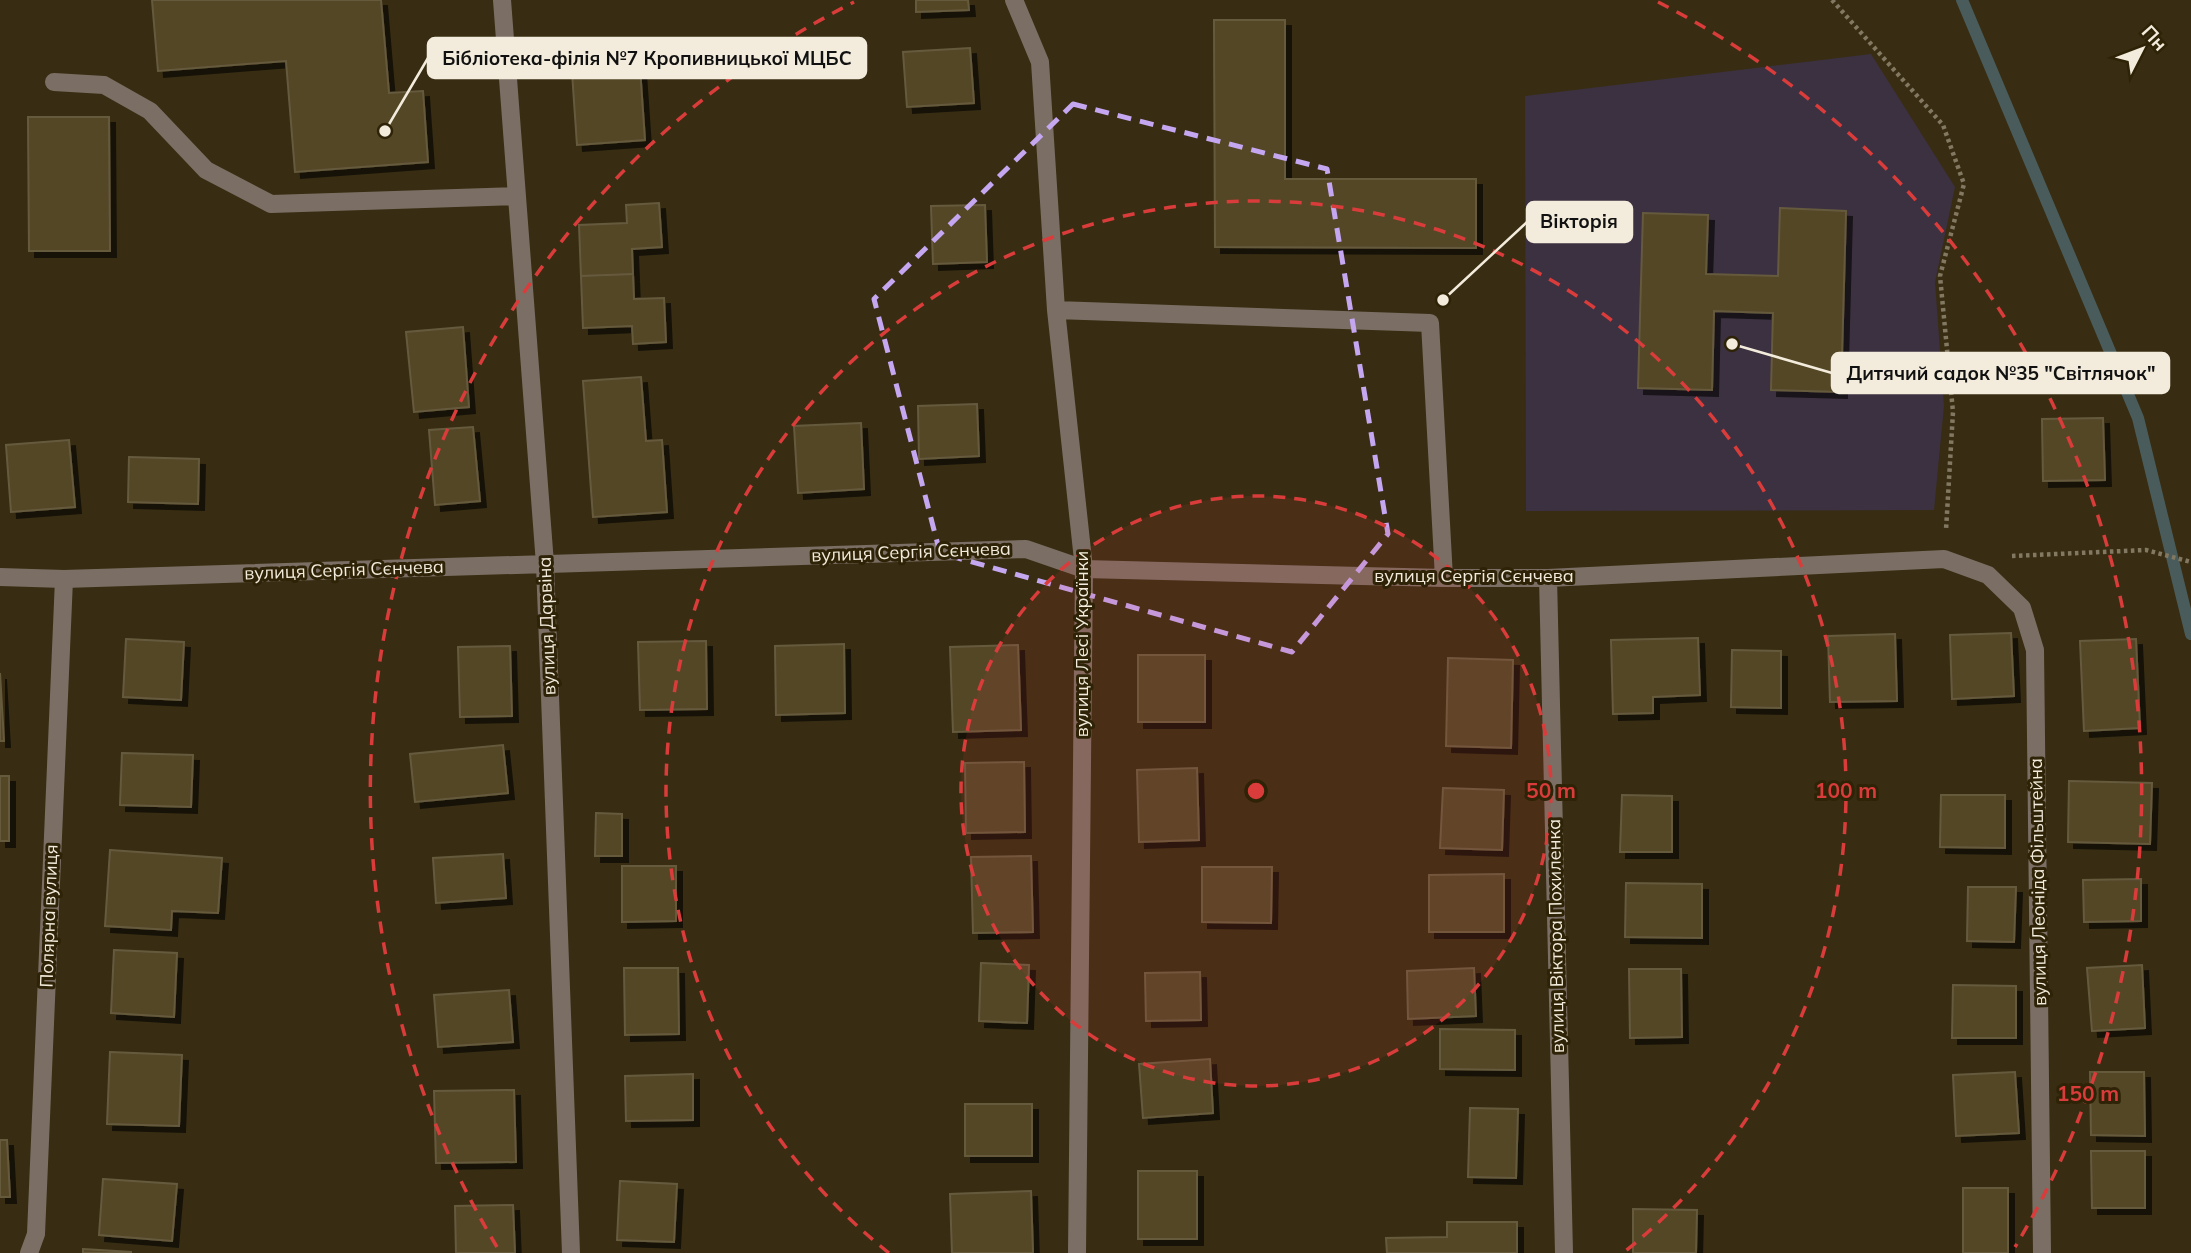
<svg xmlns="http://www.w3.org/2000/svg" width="2191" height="1253" font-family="Mulish,sans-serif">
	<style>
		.education { fill: #3c3140 }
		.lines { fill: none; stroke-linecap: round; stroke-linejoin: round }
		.stream { stroke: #495c5b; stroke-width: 12 }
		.building { fill: #534628; stroke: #665a3e; stroke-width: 2; filter: url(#shadow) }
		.path { stroke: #837963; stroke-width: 4.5; stroke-dasharray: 3.5 3.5; stroke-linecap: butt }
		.minor { stroke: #7b6f65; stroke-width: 18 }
		.marked { fill: none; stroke: #c5a6f0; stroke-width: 5; stroke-dasharray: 14 9; stroke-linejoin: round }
		.ring { fill: none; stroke: #d93c3a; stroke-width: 3.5; stroke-dasharray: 12 9 }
		.labels { text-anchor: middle; stroke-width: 6; stroke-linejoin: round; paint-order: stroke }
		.street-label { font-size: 18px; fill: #f3ecdc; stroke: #2e2307 }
		.centre { fill: #d93c3a; stroke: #2e2307; stroke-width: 3.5 }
		.ring-label { font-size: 21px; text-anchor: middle; font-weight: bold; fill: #d93c3a; stroke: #2e2307; stroke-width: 6; stroke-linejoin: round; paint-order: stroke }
		.leader { fill: none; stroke: #f3ecdc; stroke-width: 2.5 }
		.callout-dot { fill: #f3ecdc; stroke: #2e2307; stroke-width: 2.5 }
		.callout { fill: #f3ecdc; stroke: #f3ecdc; stroke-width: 2.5 }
		.callout-label { font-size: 19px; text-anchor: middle; font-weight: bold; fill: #111 }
	</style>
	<defs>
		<filter id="shadow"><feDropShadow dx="6" dy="6" stdDeviation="0" flood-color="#0009"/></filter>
	</defs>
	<rect width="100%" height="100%" fill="#382d12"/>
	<!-- education -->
	<path class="education" d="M1871 54 1955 187 1935 282 1944 406 1934 510 1526 511 1525 96Z"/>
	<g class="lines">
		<!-- stream -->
		<path class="stream" d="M1962 0 2138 418 2191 634"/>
	</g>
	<!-- building -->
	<path class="building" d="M152 0H381L389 93 423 91 428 162 295 172 286 61 158 71Z
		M916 0H968L969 10 916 12Z
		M1214 20H1285V179H1476V248L1215 247Z
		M638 39 645 140 577 145 570 43Z
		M970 48 974 103 907 107 903 52Z
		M28 117H109L110 251H29Z
		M659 203 662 247 632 249 633 274 581 276 579 225 627 223 626 205Z
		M985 205 987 262 933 264 931 206Z
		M1780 208 1846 211 1841 392 1771 390 1773 313 1714 311 1712 390 1638 388 1643 213 1708 215 1706 274 1778 276Z
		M633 274 634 299 664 298 666 342 633 344 632 326 583 328 581 276Z
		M463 327 469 407 414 412 406 332Z
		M641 377 646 441 662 440 667 512 593 517 583 381Z
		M977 404 979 456 919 459 918 406Z
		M2103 418 2105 480 2043 481 2042 419Z
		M861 423 864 489 798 493 794 426Z
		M473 427 480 501 435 505 429 430Z
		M69 440 75 507 11 512 6 445Z
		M129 457 199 459 198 504 128 502Z
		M2011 633 2014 696 1952 699 1950 635Z
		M1895 634 1897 701 1830 702 1828 636Z
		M1698 638 1700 695 1653 697V713L1613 714 1611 640Z
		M126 639 184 642 181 700 123 697Z
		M2136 639 2140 728 2084 731 2080 641Z
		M706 641 707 709 640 710 638 642Z
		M844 644 845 713 776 715 775 646Z
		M1018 645 1021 730 953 732 950 647Z
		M510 646 512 716 460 717 458 647Z
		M1732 650 1781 651V708L1731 707Z
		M1138 655H1205V722H1138Z
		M1448 658 1513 660 1511 748 1446 746Z
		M0 673 4 741H0Z
		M503 745 508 793 415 802 410 754Z
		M122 753 193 755 191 807 120 805Z
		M1024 762 1025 832 966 833 965 763Z
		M1197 768 1199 840 1139 842 1137 770Z
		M0 776H9V841H0Z
		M2069 781 2152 783 2150 844 2068 842Z
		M1443 788 1504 790 1502 850 1440 848Z
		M1622 795 1672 796V852H1620Z
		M1941 795H2005V848L1940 847Z
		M596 813 622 814V856H595Z
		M110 850 222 858 218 913 172 911 171 930 105 926Z
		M503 854 506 898 436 903 433 858Z
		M1031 856 1033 932 973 933 971 857Z
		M622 866H676V921L622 922Z
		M1202 867H1272L1271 923 1202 922Z
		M1504 874V932H1429V875Z
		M2141 879V921L2084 922 2083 880Z
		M1626 883 1702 884V938L1625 937Z
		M1968 887H2016L2014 942 1967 941Z
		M114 950 177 953 174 1017 111 1013Z
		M981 963 1029 965 1027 1023 979 1021Z
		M2142 965 2145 1028 2092 1031 2087 968Z
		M624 968H678L679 1034 625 1035Z
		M1474 968 1476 1016 1408 1019 1407 971Z
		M1629 969H1681L1682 1037 1630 1038Z
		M1200 972 1201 1020 1146 1021 1145 973Z
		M1953 985 2016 986V1038H1952Z
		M509 990 513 1042 438 1047 434 995Z
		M1440 1029 1515 1030V1070L1440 1069Z
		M110 1052 182 1055 179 1126 107 1124Z
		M1210 1059 1213 1113 1143 1118 1139 1064Z
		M2015 1072 2019 1133 1956 1136 1953 1075Z
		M2090 1072H2144L2145 1136 2091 1135Z
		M693 1074V1120L626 1121 625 1076Z
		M514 1090 516 1162 436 1163 434 1091Z
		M965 1104H1032V1156H965Z
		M1470 1108 1518 1109 1516 1178 1468 1177Z
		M0 1140H7L10 1197H0Z
		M2091 1151H2145V1208H2092Z
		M1138 1171H1197V1239H1138Z
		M103 1179 177 1184 172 1241 99 1235Z
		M620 1181 677 1184 674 1242 617 1240Z
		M1963 1188H2008V1253H1963Z
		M1031 1191 1033 1253H952L950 1194Z
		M513 1205 515 1253H456L455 1206Z
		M1633 1209 1697 1210 1696 1253H1633Z
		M1447 1222H1517V1253H1387L1386 1238 1447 1237Z
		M83 1249 131 1252V1253H83Z"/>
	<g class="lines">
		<!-- path -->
		<path class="path" d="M1832 0 1943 125 1964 184 1940 276 1953 412 1946 530
			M2012 556 2146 550 2191 562"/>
		<!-- minor -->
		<path class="minor" d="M502 0 545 564 571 1253
			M1014 0 1040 62 1056 310 1084 569 1077 1253
			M54 82 104 85 150 111 206 170 271 204 517 196
			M1056 310 1430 323 1444 578
			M0 577 64 579 1026 549 1084 569 1444 578H1548L1944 559 1988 575 2022 608 2035 650 2042 1253
			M1548 578 1564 1253
			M29 1253 36 1234 64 579"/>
	</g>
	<!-- marked area -->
	<path class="marked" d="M1073 104 1327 169 1388 534 1292 652 940 553 874 299Z"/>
	<!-- distance rings -->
	<circle cx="1256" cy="791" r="295" fill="#d93c3a" fill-opacity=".12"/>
	<g class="ring">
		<circle cx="1256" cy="791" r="295"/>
		<path d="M889 1253A590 590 0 1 1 1623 1253"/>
		<path d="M497 1247A885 885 0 0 1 854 2M1658 2A885 885 0 0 1 2015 1247"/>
	</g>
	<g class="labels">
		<!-- street labels -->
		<g class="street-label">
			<text transform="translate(911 552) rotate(-2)" y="6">вулиця Сергія Сєнчева</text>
			<text transform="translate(344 570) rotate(-2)" y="6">вулиця Сергія Сєнчева</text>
			<text x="1474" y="582">вулиця Сергія Сєнчева</text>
			<text transform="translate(547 626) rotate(-92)" y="6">вулиця Дарвіна</text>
			<text transform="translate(1082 644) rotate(-90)" y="6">вулиця Лесі Українки</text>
			<text transform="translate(2038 882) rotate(-91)" y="6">вулиця Леоніда Фільштейна</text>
			<text transform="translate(49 916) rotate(-88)" y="6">Полярна вулиця</text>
			<text transform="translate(1556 936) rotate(-91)" y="6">вулиця Віктора Похиленка</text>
		</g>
	</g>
	<circle cx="1256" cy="791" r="10" class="centre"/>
	<g class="ring-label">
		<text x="1551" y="798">50 m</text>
		<text x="1846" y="798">100 m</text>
		<text x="2088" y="1101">150 m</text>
	</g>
	<!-- callouts -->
	<path class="leader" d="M385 131L428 58M1443 300L1527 222M1732 344L1832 373"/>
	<g class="callout-dot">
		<circle cx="385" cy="131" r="7"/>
		<circle cx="1443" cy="300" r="7"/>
		<circle cx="1732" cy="344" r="7"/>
	</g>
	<g class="callout">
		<rect x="428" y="38" width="438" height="40" rx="7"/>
		<rect x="1527" y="202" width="105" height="40" rx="7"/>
		<rect x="1832" y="353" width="337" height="40" rx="7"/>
	</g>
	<g class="callout-label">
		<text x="647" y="65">Бібліотека-філія №7 Кропивницької МЦБС</text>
		<text x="1579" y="228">Вікторія</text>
		<text x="2001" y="380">Дитячий садок №35 "Світлячок"</text>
	</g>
	<!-- north arrow -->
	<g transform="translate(2142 49) rotate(48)" stroke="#2e2307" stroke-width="5" paint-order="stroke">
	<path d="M0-5L12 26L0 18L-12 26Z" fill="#f3ecdc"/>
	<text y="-10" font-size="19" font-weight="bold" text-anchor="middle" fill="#f3ecdc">Пн</text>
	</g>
</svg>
